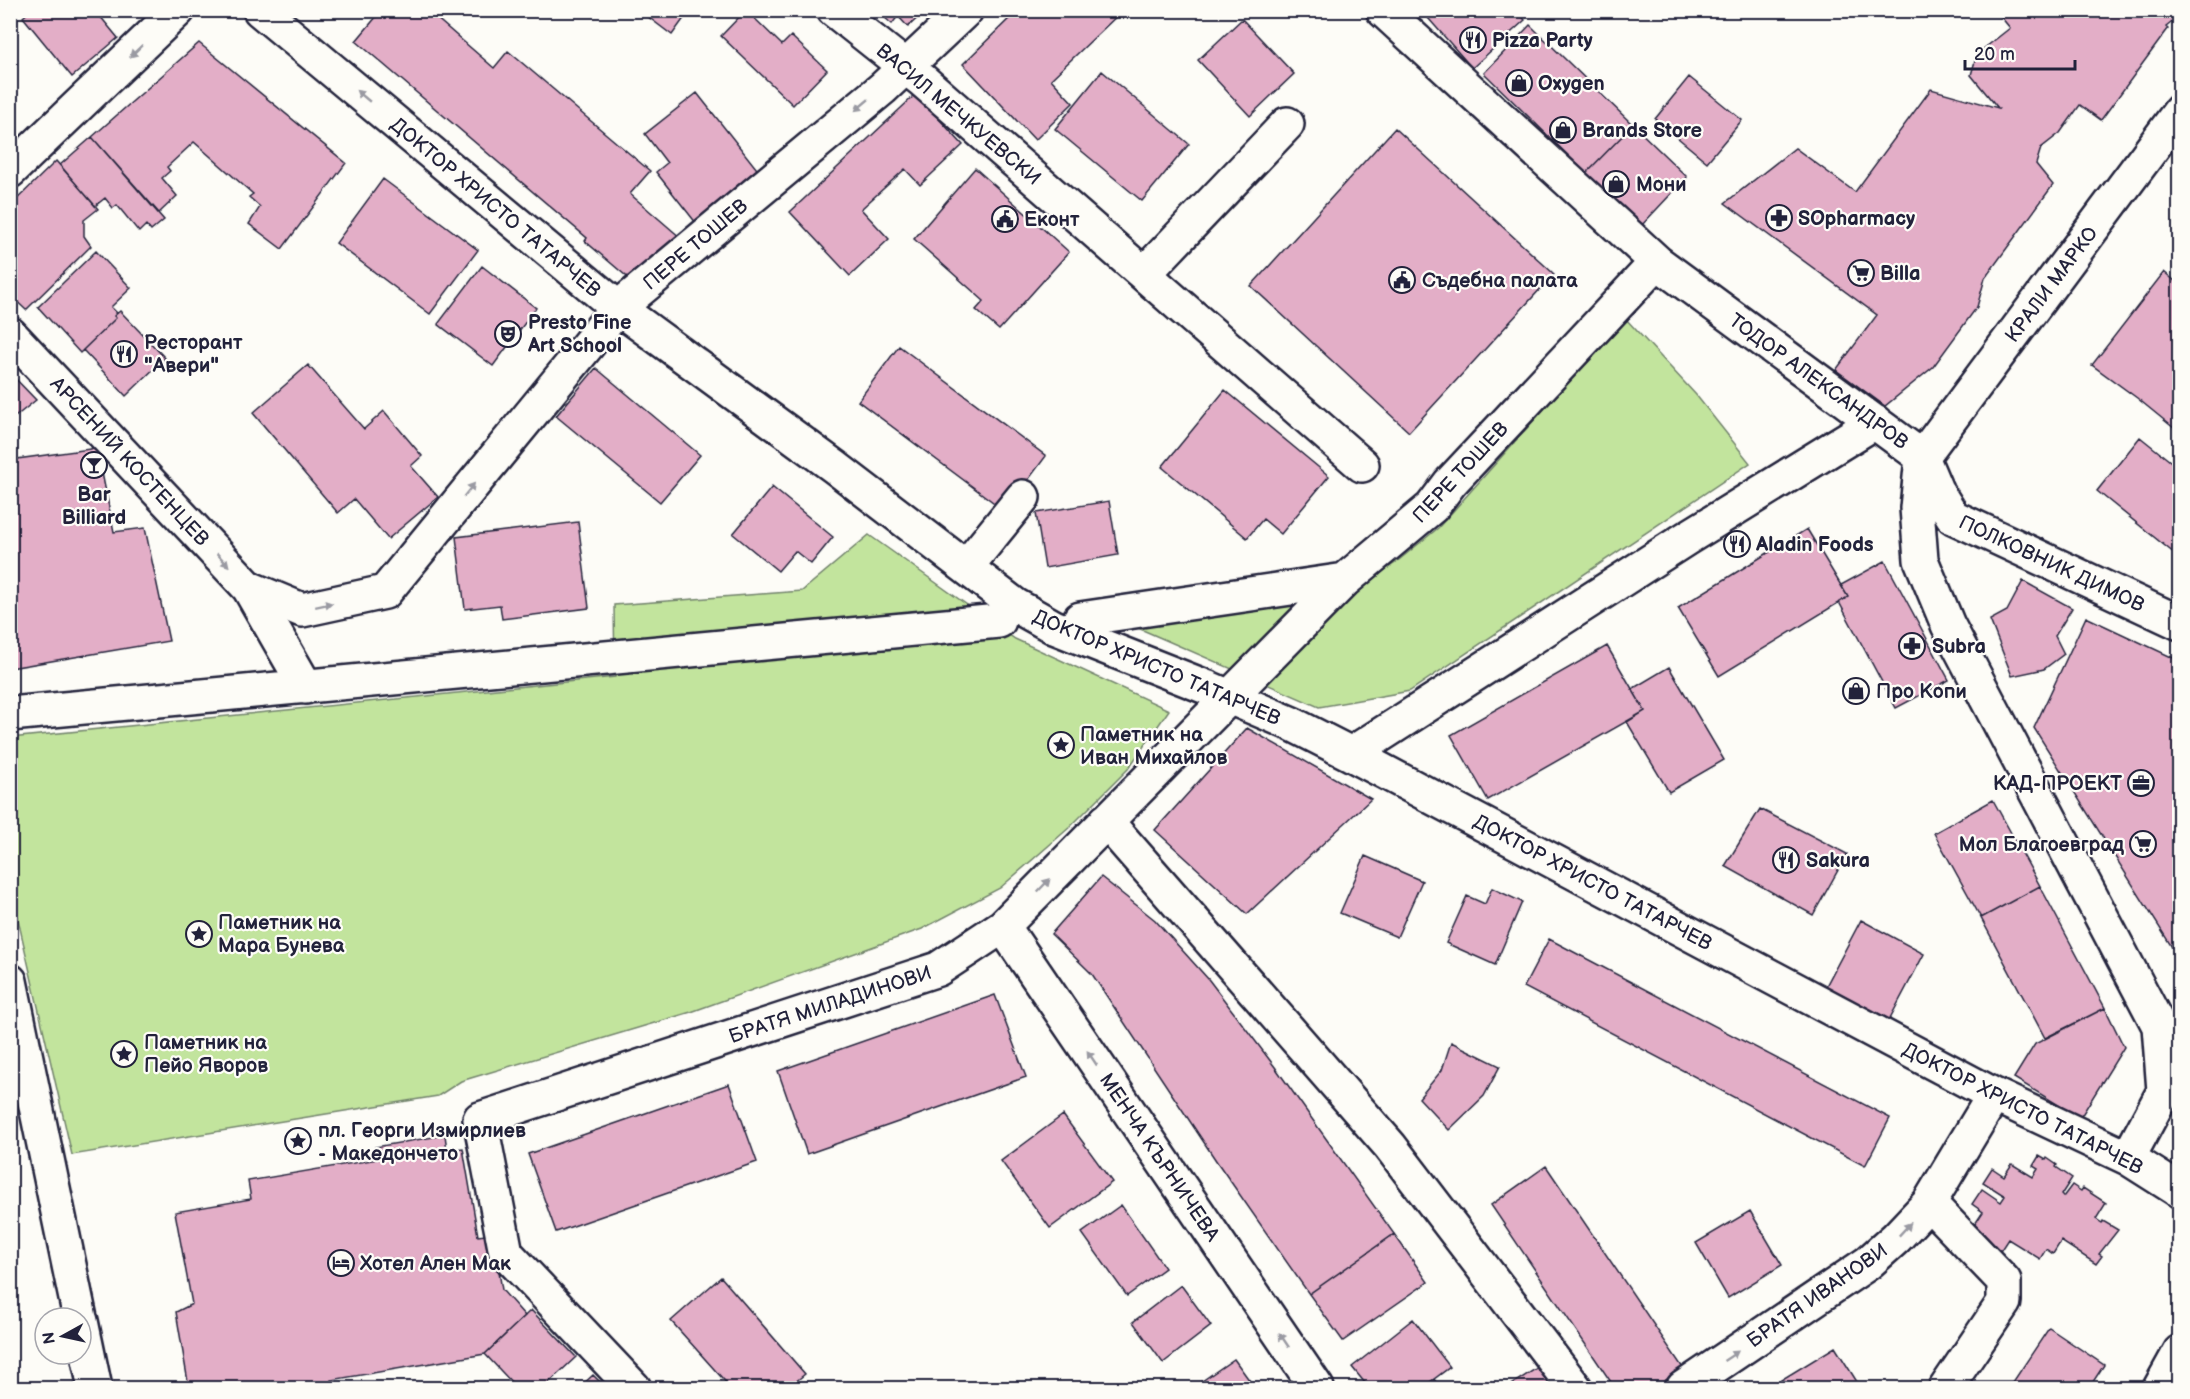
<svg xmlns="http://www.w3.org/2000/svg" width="2190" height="1399" font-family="'Balsamiq Sans',sans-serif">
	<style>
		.green { fill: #c2e49d; stroke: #72836c; stroke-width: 1.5 }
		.building { fill: #e3aec7; stroke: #22223b; stroke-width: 1.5 }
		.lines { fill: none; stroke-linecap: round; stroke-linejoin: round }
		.minor-casing { stroke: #22223b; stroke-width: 38 }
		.minor { stroke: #fdfcf7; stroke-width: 33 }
		.oneway { fill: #9a9aa2 }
		.labels { text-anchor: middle; stroke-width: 4.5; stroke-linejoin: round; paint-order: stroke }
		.poi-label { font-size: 20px; font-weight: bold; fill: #22223b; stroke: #fdfcf7; text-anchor: start }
		.street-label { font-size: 20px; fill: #22223b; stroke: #fdfcf7 }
	</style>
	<rect width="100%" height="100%" fill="#fdfcf7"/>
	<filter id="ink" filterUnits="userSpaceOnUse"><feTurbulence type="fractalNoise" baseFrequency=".0167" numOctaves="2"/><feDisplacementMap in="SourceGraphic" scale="12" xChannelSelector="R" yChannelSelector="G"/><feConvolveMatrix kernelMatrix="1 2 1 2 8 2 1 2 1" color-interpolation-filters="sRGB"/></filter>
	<g filter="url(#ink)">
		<!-- green -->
		<path class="green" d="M1625 318 1696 395 1750 463 1410 691 1319 707 1129 624 1350 593 1394 564 1438 528Z
			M869 535 1015 639 1169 710 1128 769 1070 827 1000 888 922 929 691 1012 461 1081 438 1096 72 1155 11 889 10 738 615 677 614 605 802 591Z"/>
		<!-- building -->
		<path class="building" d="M31 10H95L118 38 72 77 23 17Z
			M382 10H427L494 68 508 51 650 171 630 194 681 238 639 287 585 241 587 238 356 41Z
			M639 10H690L672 35Z
			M746 10 782 45 791 36 827 70 793 105 721 36Z
			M876 10H926L908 27 898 16 892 24Z
			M1023 10 1121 12 1051 79 1073 103 1035 140 963 64 1014 14 1016 17Z
			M1421 10H1516L1525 20 1472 68Z
			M2003 10H2180V16L2166 27 2168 29 2101 120 2080 105 2060 133 2041 148 2036 164 2053 185 1985 278 1977 307 1933 367 1885 406 1836 370 1877 315 1725 203 1795 148 1855 192 1931 89 1998 108 1971 75 1977 54 2010 28 2001 17Z
			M1242 19 1294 74 1250 116 1198 60Z
			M1530 25 1633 125 1586 173 1484 73Z
			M199 43 346 163 282 249 249 224 260 207 249 197 253 194 194 142 167 167 170 171 162 178 177 196 159 213 92 137Z
			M1102 71 1189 144 1142 201 1055 129Z
			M1689 77 1742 120 1707 162 1655 119Z
			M697 93 764 178 700 228 656 172 667 163 645 134Z
			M916 94 963 145 920 185 905 169 861 209 889 239 850 276 790 212Z
			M1633 125 1687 177 1641 226 1586 173Z
			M1395 128 1554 274 1409 432 1251 286Z
			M92 137 164 220 151 231 146 225 139 232 117 205 113 208 105 198 95 206 60 165Z
			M56 161 98 209 84 220V236L91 246 26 310 10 295V206Z
			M975 168 1069 252 999 330 976 310 984 301 914 239Z
			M383 179 478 250 430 314 336 243Z
			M96 251 131 288 111 307 117 313 114 316 116 318 80 353 38 307Z
			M482 266 536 308 493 366 438 324Z
			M2164 272 2180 285V433L2137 398 2092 365Z
			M120 311 165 358 126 396 83 350 116 318 114 316Z
			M899 346 1046 456 1005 511 858 401Z
			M308 365 364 429 384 411 422 456 411 466 438 497 388 539 354 499 338 513 253 413Z
			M596 368 700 455 660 502 556 416Z
			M10 373 36 400 10 421Z
			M1225 390 1329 476 1281 534 1263 519 1247 538 1162 467Z
			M2140 437 2180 469V558L2097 491Z
			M97 448 114 532 145 528 169 641 10 668V460Z
			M772 487 833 537 811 564 795 551 778 571 733 534Z
			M1109 501 1118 555 1045 568 1036 513Z
			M578 522 589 608 502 619 500 605 465 609 456 537Z
			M1807 529 1848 597 1719 676 1678 608Z
			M1885 561 1949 680 1896 708 1839 602 1848 597 1841 585Z
			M2023 581 2072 608 2055 636 2064 654 2044 669 2012 676 1990 620 2007 611Z
			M2086 617 2180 661V960L2034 728Z
			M1607 646 1645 711 1488 800 1451 735Z
			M1669 667 1724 760 1669 792 1627 722 1645 711 1632 689Z
			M1247 728 1371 799 1247 914 1155 830Z
			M1993 800 2040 886 1981 918 1934 833Z
			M1760 809 1847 854 1813 915 1725 866Z
			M1365 856 1422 881 1397 937 1340 913Z
			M1101 877 1155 920 1209 980 1275 1067 1394 1234 1309 1294 1217 1162 1092 974 1051 934Z
			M2040 886 2105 1008 2045 1038 1981 918Z
			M1492 888 1522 902 1495 965 1446 943 1467 896 1485 904Z
			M1861 920 1924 954 1889 1020 1826 986Z
			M1549 939 1890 1118 1865 1166 1524 987Z
			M995 995 1026 1077 807 1154 778 1071Z
			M2105 1008 2124 1047 2080 1118 2014 1078 2035 1044Z
			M1451 1042 1500 1066 1484 1096 1449 1130 1419 1098 1442 1070Z
			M729 1084 757 1162 556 1232 528 1154Z
			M1063 1115 1112 1182 1050 1228 1001 1161Z
			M445 1135 447 1150 463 1148 478 1236 493 1234 502 1290 525 1316 485 1354 331 1380 333 1388H189L176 1312 192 1304 175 1212 251 1199 248 1181 378 1159 375 1147Z
			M2039 1156 2046 1160 2047 1158 2057 1165 2056 1167 2072 1178 2061 1195 2063 1197 2072 1185 2081 1191 2083 1188 2106 1203 2096 1219 2102 1223 2103 1221 2118 1230 2099 1254 2102 1256 2096 1264 2061 1241 2053 1254 2046 1249 2040 1259 2008 1239 1995 1259 1965 1239 1983 1212 1972 1204 1982 1189 2001 1202 2005 1196 1983 1182 1992 1168 2004 1176 2012 1164 2033 1177 2038 1169 2033 1166Z
			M1546 1166 1683 1368 1654 1388H1615L1491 1205Z
			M1121 1205 1165 1268 1127 1296 1082 1233Z
			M1750 1211 1782 1265 1728 1298 1696 1243Z
			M1394 1234 1428 1282 1343 1341 1309 1294Z
			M721 1277 805 1374 788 1388H731L671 1321Z
			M1181 1285 1211 1326 1163 1363 1133 1322Z
			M531 1310 576 1357 543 1388H517L485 1354Z
			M1413 1319 1450 1367 1422 1388H1369L1352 1367Z
			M2049 1328 2104 1365 2089 1388H2009Z
			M1835 1347 1861 1388H1786L1781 1380Z
			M1234 1359 1255 1388H1192Z
			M1540 1366 1554 1388H1506Z
			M593 1375 606 1388H579Z
			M1434 1379 1440 1388H1422Z"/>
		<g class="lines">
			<defs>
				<path id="minor" d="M260 10 618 308 835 467 1015 605 1054 627 1206 687 1292 724 1351 754 1994 1095 2128 1158 2180 1191
					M834 10 922 80 1362 465
					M1383 10 1657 262 1922 457
					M10 171 178 10
					M1144 274 1287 124
					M10 334 249 588 306 687
					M1922 457 1917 508 1921 560 1948 625 2159 1026 2164 1091 2128 1158
					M1922 457 2180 111
					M1922 457 1936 490 1953 517 2180 623
					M966 567 1023 497
					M249 588 302 610 385 592 618 308 883 88 966 10
					M1080 619 1345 580
					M10 714 999 621
					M1351 754 1687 538 1875 422
					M1106 821 1390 1146 1575 1388
					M1003 926 1317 1388
					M10 981 80 1318
					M1929 1203 2004 1281V1302L1946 1388
					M81 1321 95 1388
					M634 1388 506 1253 480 1119 938 969 1003 926 1345 580 1432 507 1450 483 1657 262
					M1683 1388 1868 1263 1896 1238 1929 1203 1994 1095
					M2160 1388 2180 1352"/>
			</defs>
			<!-- minor casing -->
			<use href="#minor" class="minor-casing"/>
			<!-- minor -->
			<use href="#minor" class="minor"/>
		</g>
		<!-- one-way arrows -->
		<defs><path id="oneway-solid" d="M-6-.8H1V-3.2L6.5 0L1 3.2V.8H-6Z" transform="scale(1.5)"/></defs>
		<g class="oneway">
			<use href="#oneway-solid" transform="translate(136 51) rotate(136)"/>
			<use href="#oneway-solid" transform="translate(363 96) rotate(-140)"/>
			<use href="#oneway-solid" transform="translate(862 105) rotate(140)"/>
			<use href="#oneway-solid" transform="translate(469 490) rotate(-51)"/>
			<use href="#oneway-solid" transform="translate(223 560) rotate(47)"/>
			<use href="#oneway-solid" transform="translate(324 605) rotate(-12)"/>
			<use href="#oneway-solid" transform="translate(1044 885) rotate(-46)"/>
			<use href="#oneway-solid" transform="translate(1092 1058) rotate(-124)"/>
			<use href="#oneway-solid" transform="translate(1905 1229) rotate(-47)"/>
			<use href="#oneway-solid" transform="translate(1284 1340) rotate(-124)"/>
			<use href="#oneway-solid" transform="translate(1731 1356) rotate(-34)"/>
		</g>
	</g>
	<!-- icons -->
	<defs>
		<symbol id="restaurant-ring" viewBox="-11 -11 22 22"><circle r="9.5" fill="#fdfcf7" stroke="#22223b" stroke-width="1.5"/><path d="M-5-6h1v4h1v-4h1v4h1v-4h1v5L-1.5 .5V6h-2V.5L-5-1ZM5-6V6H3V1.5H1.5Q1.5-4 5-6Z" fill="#22223b"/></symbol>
		<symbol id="shop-ring" viewBox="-11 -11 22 22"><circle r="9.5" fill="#fdfcf7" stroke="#22223b" stroke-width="1.5"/><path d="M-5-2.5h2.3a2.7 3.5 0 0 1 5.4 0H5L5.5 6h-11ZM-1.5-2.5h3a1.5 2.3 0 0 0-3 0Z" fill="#22223b"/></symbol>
		<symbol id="pharmacy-ring" viewBox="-11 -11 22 22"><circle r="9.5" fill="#fdfcf7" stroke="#22223b" stroke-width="1.5"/><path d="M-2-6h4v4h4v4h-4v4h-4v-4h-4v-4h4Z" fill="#22223b"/></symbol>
		<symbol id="civic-ring" viewBox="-11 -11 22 22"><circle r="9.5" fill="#fdfcf7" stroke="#22223b" stroke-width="1.5"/><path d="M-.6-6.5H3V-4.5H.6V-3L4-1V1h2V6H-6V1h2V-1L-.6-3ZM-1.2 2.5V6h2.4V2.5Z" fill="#22223b"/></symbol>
		<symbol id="supermarket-ring" viewBox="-11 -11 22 22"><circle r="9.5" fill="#fdfcf7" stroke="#22223b" stroke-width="1.5"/><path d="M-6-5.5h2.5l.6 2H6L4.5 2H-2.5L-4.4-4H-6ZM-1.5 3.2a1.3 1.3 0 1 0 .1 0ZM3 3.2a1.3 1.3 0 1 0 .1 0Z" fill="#22223b"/></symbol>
		<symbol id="theatre-ring" viewBox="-11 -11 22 22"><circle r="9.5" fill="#fdfcf7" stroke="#22223b" stroke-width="1.5"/><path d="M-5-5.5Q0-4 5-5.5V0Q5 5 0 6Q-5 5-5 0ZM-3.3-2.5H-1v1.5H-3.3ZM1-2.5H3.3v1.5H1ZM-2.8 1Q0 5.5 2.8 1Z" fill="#22223b"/></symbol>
		<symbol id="bar-ring" viewBox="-11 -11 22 22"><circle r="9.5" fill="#fdfcf7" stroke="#22223b" stroke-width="1.5"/><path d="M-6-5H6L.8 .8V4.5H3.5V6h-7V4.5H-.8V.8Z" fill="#22223b"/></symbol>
		<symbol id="sight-ring" viewBox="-11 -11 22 22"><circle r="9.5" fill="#fdfcf7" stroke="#22223b" stroke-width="1.5"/><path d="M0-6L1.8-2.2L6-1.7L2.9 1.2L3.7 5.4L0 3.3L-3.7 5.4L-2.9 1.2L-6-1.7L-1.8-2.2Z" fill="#22223b"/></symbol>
		<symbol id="office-ring" viewBox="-11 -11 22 22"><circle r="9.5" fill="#fdfcf7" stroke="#22223b" stroke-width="1.5"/><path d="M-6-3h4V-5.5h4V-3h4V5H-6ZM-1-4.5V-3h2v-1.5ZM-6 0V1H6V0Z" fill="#22223b"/></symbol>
		<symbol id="hotel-ring" viewBox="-11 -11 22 22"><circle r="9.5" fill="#fdfcf7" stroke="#22223b" stroke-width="1.5"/><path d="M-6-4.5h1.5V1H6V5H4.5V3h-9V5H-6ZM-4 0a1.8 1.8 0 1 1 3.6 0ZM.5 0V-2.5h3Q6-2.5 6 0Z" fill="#22223b"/></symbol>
	</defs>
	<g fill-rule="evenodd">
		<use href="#restaurant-ring" x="1458" y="25" width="30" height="30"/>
		<use href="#shop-ring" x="1504" y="68" width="30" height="30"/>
		<use href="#shop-ring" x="1548" y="115" width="30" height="30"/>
		<use href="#shop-ring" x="1601" y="169" width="30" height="30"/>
		<use href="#pharmacy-ring" x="1764" y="203" width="30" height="30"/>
		<use href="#civic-ring" x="990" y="204" width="30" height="30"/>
		<use href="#supermarket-ring" x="1846" y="258" width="30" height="30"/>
		<use href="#civic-ring" x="1387" y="265" width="30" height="30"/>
		<use href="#theatre-ring" x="493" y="319" width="30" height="30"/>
		<use href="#restaurant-ring" x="109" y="339" width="30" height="30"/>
		<use href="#bar-ring" x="79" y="450" width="30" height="30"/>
		<use href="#restaurant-ring" x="1722" y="529" width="30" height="30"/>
		<use href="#pharmacy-ring" x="1897" y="631" width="30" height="30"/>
		<use href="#shop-ring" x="1841" y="676" width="30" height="30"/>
		<use href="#sight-ring" x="1046" y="730" width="30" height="30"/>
		<use href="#office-ring" x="2126" y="768" width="30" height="30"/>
		<use href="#supermarket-ring" x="2128" y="829" width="30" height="30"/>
		<use href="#restaurant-ring" x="1771" y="845" width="30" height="30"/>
		<use href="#sight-ring" x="184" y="919" width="30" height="30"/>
		<use href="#sight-ring" x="109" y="1039" width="30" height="30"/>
		<use href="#sight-ring" x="283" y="1126" width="30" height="30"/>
		<use href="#hotel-ring" x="326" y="1248" width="30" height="30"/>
	</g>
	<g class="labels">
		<!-- poi labels -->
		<g class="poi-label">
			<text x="1492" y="47">Pizza Party</text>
			<text x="1538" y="90">Oxygen</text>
			<text x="1582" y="137">Brands Store</text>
			<text x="1636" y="191">Мони</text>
			<text x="1798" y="225">SOpharmacy</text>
			<text x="1024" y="226">Еконт</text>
			<text x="1880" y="280">Billa</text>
			<text x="1422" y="287">Съдебна палата</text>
			<text x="528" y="329">Presto Fine<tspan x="528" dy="23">Art School</tspan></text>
			<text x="144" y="349">Ресторант<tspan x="144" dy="23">"Авери"</tspan></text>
			<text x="94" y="501" text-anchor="middle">Bar<tspan x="94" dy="23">Billiard</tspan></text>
			<text x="1756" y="551">Aladin Foods</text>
			<text x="1932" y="653">Subra</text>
			<text x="1876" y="698">Про Копи</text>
			<text x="1080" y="741">Паметник на<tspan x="1080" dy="23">Иван Михайлов</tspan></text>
			<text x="2122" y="790" text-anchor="end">КАД-ПРОЕКТ</text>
			<text x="2124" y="851" text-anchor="end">Мол Благоевград</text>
			<text x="1806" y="867">Sakura</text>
			<text x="218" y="929">Паметник на<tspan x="218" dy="23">Мара Бунева</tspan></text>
			<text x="144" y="1049">Паметник на<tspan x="144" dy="23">Пейо Яворов</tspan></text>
			<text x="318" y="1137">пл. Георги Измирлиев<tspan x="318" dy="23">- Македончето</tspan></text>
			<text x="360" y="1270">Хотел Ален Мак</text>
		</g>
		<!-- street labels -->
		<g class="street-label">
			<text transform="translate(959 114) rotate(40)" y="7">ВАСИЛ МЕЧКУЕВСКИ</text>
			<text transform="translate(496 207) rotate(40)" y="7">ДОКТОР ХРИСТО ТАТАРЧЕВ</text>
			<text transform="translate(695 244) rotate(-40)" y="7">ПЕРЕ ТОШЕВ</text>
			<text transform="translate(2051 284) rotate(-53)" y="7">КРАЛИ МАРКО</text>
			<text transform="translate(1819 381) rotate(36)" y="7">ТОДОР АЛЕКСАНДРОВ</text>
			<text transform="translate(130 461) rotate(47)" y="7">АРСЕНИЙ КОСТЕНЦЕВ</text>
			<text transform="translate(1460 472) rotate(-47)" y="7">ПЕРЕ ТОШЕВ</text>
			<text transform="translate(2052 563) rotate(25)" y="7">ПОЛКОВНИК ДИМОВ</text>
			<text transform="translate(1157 667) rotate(23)" y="7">ДОКТОР ХРИСТО ТАТАРЧЕВ</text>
			<text transform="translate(1593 882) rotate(28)" y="7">ДОКТОР ХРИСТО ТАТАРЧЕВ</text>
			<text transform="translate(830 1004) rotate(-18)" y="7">БРАТЯ МИЛАДИНОВИ</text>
			<text transform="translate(2023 1108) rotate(27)" y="7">ДОКТОР ХРИСТО ТАТАРЧЕВ</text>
			<text transform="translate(1160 1157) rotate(56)" y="7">МЕНЧА КЪРНИЧЕВА</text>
			<text transform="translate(1817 1295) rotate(-35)" y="7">БРАТЯ ИВАНОВИ</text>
		</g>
	</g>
	<!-- margin -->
	<rect width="2190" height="1399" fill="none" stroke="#fdfcf7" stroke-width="36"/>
	<rect x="18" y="18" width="2154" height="1363" fill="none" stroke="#22223b" stroke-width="2" filter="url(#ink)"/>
	<!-- north arrow -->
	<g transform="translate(63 1336) rotate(262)"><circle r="28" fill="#fdfcf7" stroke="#a5a5ac" stroke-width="1.5"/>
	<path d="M0-4.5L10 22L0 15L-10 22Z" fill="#22223b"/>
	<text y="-9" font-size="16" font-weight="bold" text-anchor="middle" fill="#22223b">N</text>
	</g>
	<!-- scale -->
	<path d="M1965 60v9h110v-9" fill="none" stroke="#22223b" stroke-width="3"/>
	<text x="1974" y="60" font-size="18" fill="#22223b" stroke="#fdfcf7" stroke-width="4.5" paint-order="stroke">20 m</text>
</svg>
